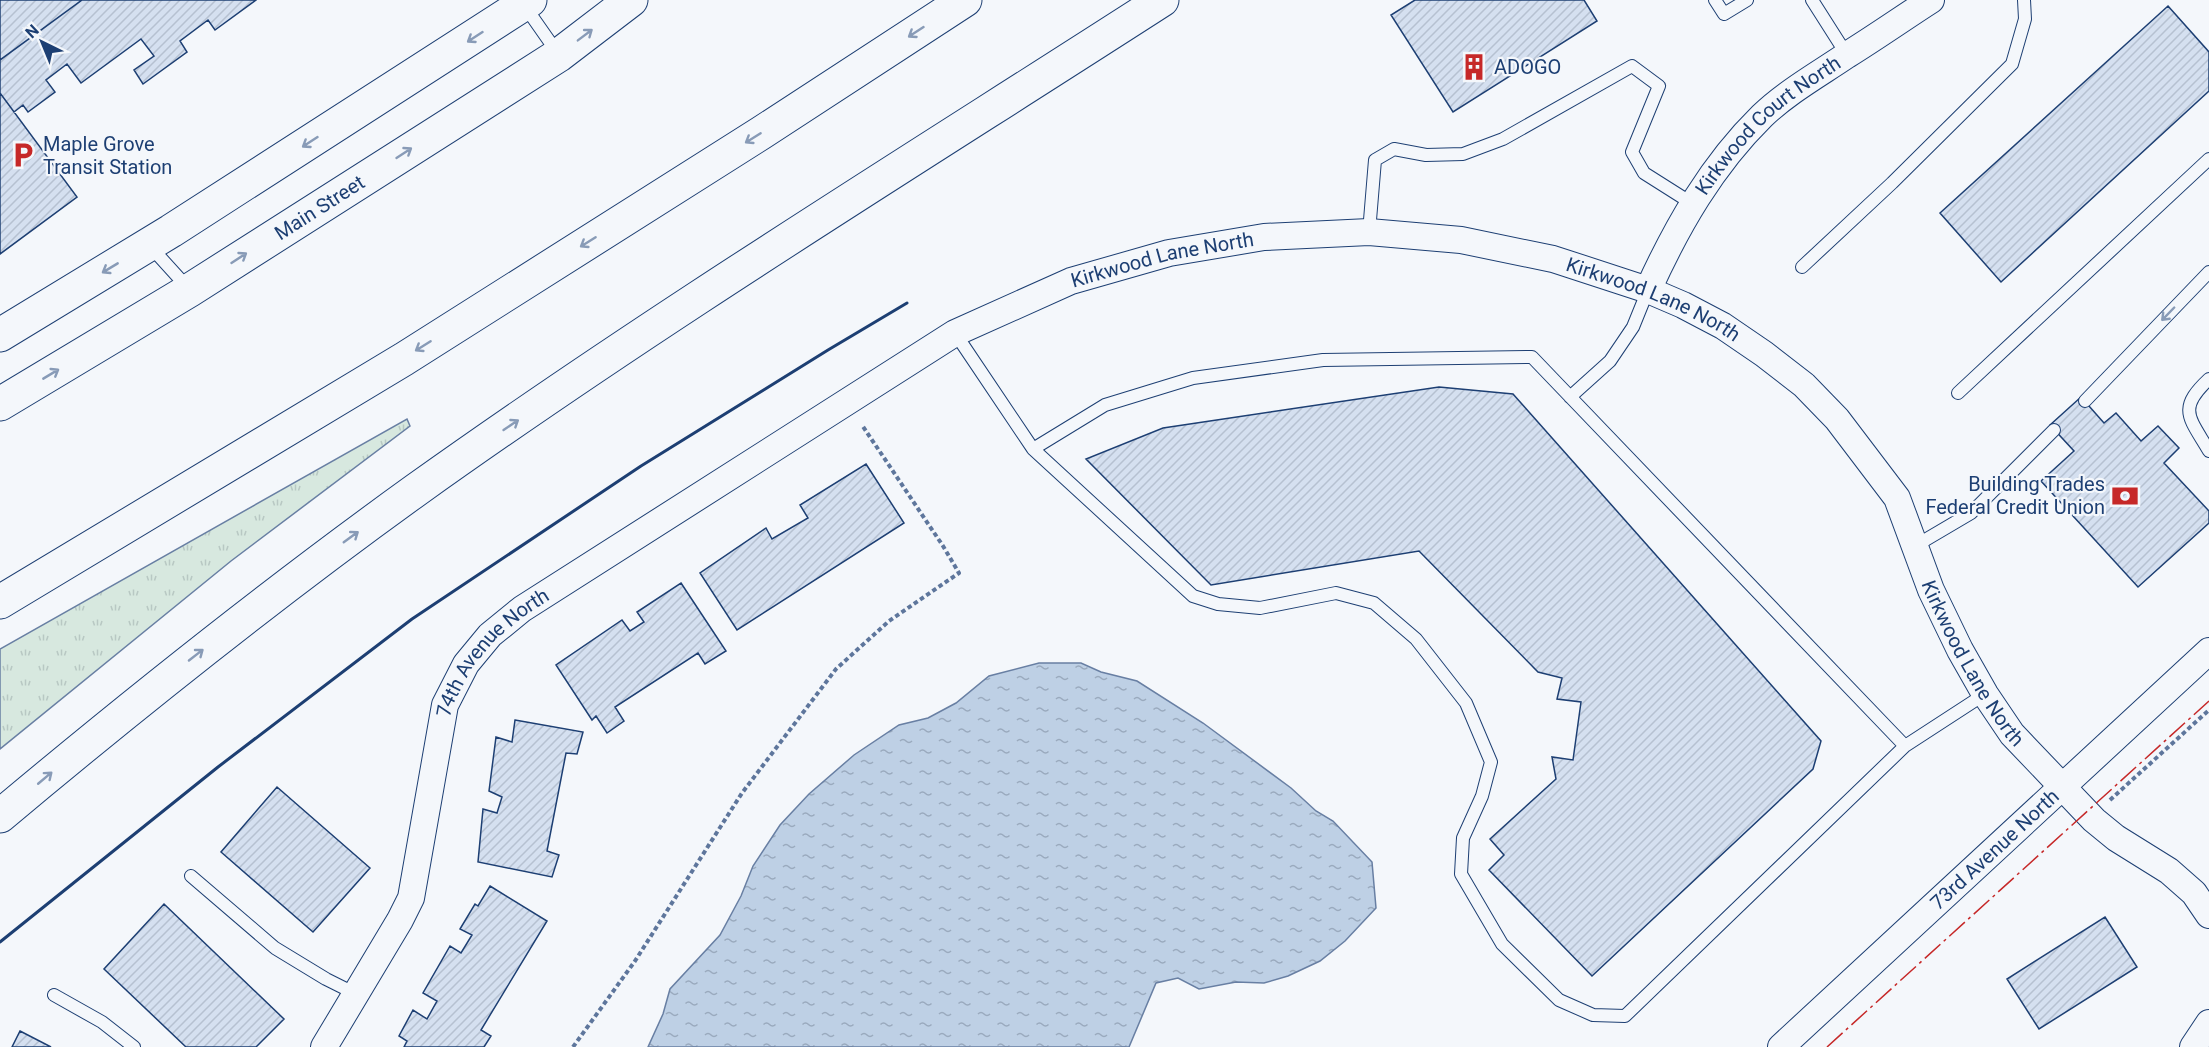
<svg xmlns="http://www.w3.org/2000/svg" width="2209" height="1047" font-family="Roboto,sans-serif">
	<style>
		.grass { fill: url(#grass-tufts); stroke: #687fa3; stroke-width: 1.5 }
		.water { fill: url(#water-ripples); stroke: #687fa3; stroke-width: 1.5 }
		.building { fill: url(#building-hatch); stroke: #1d3f73; stroke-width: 1.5 }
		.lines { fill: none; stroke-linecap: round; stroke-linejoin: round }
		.lane-casing { stroke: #1d3f73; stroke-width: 14 }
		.street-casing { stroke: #1d3f73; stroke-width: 28 }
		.secondary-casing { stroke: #1d3f73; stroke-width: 35 }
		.highway-casing { stroke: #1d3f73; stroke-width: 35 }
		.path { stroke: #5e769c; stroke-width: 4; stroke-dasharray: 4.5 3; stroke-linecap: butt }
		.lane { stroke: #f4f7fb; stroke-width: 12 }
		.street { stroke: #f4f7fb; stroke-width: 26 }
		.secondary { stroke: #f4f7fb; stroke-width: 33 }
		.highway { stroke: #f4f7fb; stroke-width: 33 }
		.wall { stroke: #1d3f73; stroke-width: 3 }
		.power { stroke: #c62828; stroke-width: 1.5; stroke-dasharray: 21 4.5 3 4.5; stroke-linecap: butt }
		.oneway { stroke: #889bb7 }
		.labels { text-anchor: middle; stroke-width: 4.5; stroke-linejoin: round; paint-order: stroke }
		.poi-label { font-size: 20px; fill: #1d3f73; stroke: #f4f7fb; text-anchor: start }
		.street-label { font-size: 20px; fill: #1d3f73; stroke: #f4f7fb }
	</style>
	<defs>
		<pattern id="grass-tufts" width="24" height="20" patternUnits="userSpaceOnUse" patternTransform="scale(1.5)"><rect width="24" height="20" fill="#d7e8df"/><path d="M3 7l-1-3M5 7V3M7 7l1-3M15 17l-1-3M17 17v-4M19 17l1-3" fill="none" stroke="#b8c8c3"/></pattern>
		<pattern id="water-ripples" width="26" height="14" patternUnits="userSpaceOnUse" patternTransform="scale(1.5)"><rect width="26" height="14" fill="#bed0e5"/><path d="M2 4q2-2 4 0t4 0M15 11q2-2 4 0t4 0" fill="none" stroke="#9aaabe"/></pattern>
		<pattern id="building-hatch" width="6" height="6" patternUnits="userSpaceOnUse" patternTransform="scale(1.5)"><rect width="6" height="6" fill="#d5e0f0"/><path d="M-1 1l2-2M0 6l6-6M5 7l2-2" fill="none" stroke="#b6c1d1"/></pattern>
	</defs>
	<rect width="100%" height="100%" fill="#f4f7fb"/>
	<!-- grass -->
	<path class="grass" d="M407 419 410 426 231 561 0 749V649Z"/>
	<!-- water -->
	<path class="water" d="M1039 663H1081L1101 672 1137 681 1203 723 1291 788 1316 811 1333 821 1372 862 1376 908 1345 941 1320 961 1288 976 1264 983 1236 982 1199 989 1178 978 1156 983 1129 1047H648L663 1014 670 989 720 935 741 896 753 866 780 825 809 794 854 755 899 725 928 718 956 703 989 676Z"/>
	<!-- building -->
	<path class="building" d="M0 0H82L0 60Z
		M82 0H256L215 30 208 20 180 41 187 52 143 84 134 70 154 56 141 39 81 83 67 64 46 80 55 92 28 112 23 105 14 112 0 93V60Z
		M1415 0H1584L1597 21 1453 112 1391 15Z
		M2168 6 2209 52V91L2001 282 1940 213Z
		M0 93 77 197 0 254Z
		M1439 387 1513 394 1821 741 1813 769 1592 976 1489 870 1504 855 1490 839 1556 779 1552 757 1573 760 1581 702 1557 699 1562 678 1538 672 1419 551 1211 585 1086 459 1163 428Z
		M2081 397 2104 423 2116 413 2141 441 2158 426 2179 448 2164 463 2209 511V523L2138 587 2041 481 2074 451 2050 425Z
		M866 464 904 523 737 630 700 573 766 528 772 539 808 518 800 505Z
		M681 583 726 651 705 664 698 653 615 707 624 721 607 733 596 716 592 720 556 665 622 620 630 631 644 622 637 612Z
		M515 720 583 732 577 754 566 753 547 851 559 855 552 877 478 862 483 809 497 813 502 797 489 791 496 737 512 742Z
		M277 787 370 868 313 932 221 852Z
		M490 886 547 921 481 1030 491 1036 484 1047H404L407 1041 399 1036 413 1010 427 1019 437 1001 423 993 450 946 461 953 472 935 460 929 475 904 478 906Z
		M164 904 284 1019 256 1047H186L104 969Z
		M2105 917 2137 967 2039 1029 2007 979Z
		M20 1031 51 1047H12Z"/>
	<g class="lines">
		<defs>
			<path id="lane" d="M1715 0 1724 14 1747 0
				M1812 0 1847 55
				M524 5 559 55
				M1369 232 1375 160 1394 149 1426 155 1463 154 1503 139 1632 66 1659 86 1632 152 1644 173 1693 204
				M149 245 188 288
				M1802 267 1892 183 2012 64 2025 19 2024 0
				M955 333 1033 449 1105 405 1193 378 1323 360 1532 357 1905 746 1625 1016 1593 1015 1559 1000 1502 944 1461 874 1463 838 1482 796 1491 762 1466 703 1416 639 1374 603 1336 593 1260 608 1218 604 1193 596 1033 449
				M2209 379C2177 409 2189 417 2209 451
				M1958 393 2209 159
				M1570 397 1610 361 1633 327 1648 290
				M2085 401 2209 272
				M1915 546 1971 513 2054 430
				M1905 746 1985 694
				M191 876 275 948 326 979 356 994
				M54 995 102 1022 134 1047"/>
			<g id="street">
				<path id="s1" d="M1648 290C1677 226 1712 165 1762 116 1787 92 1819 74 1847 55 1876 37 1903 18 1931 0"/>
				<path id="s2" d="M324 1047 400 920 411 898 445 705 466 664 490 635 522 609 955 333 1071 281 1169 253 1264 237 1369 232 1461 240 1553 259 1648 290 1683 305 1723 326 1764 354 1804 385 1837 419 1897 498 1931 590 1960 650 1985 694 2012 734 2094 820 2116 838 2169 871 2194 893 2209 915"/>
				<path id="s3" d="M1781 1047 2209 651"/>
				<path d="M2193 1047 2209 1023"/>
			</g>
			<g id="secondary">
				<path d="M0 335 171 231 530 0"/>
				<path id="s4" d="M0 404 190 290 559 55 631 0"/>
			</g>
			<path id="highway" d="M0 602 404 359 761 133 965 0
				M0 816C135 703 273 593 416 490 658 317 912 161 1162 0"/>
		</defs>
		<!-- lane casing -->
		<use href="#lane" class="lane-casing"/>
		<!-- street casing -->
		<use href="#street" class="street-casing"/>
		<!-- secondary casing -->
		<use href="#secondary" class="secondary-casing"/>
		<!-- highway casing -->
		<use href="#highway" class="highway-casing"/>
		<!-- path -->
		<path class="path" d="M2110 800 2209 710
			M573 1047 635 961 742 793 836 669 889 621 959 573 943 546 862 425"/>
		<!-- lane -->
		<use href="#lane" class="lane"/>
		<!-- street -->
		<use href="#street" class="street"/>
		<!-- secondary -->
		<use href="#secondary" class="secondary"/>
		<!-- highway -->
		<use href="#highway" class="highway"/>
		<!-- wall -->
		<path class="wall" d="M0 942 218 767 412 619 641 466 828 350 907 303"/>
		<!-- power -->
		<path class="power" d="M1827 1047 2209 701"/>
	</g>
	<!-- one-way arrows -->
	<defs><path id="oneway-shaft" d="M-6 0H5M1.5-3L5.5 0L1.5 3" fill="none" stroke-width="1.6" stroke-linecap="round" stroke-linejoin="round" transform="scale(1.5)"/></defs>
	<g class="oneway">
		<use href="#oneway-shaft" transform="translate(916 32) rotate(147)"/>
		<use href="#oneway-shaft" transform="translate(585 35) rotate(-37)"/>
		<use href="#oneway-shaft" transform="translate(475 37) rotate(147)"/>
		<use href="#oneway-shaft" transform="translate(753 138) rotate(148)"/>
		<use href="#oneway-shaft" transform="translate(310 142) rotate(147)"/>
		<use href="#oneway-shaft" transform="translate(404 153) rotate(-33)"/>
		<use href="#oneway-shaft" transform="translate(588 242) rotate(148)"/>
		<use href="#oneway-shaft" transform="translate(239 258) rotate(-33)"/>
		<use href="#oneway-shaft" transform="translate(110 268) rotate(149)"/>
		<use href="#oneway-shaft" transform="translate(2168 314) rotate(134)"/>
		<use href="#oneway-shaft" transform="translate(423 346) rotate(148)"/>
		<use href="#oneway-shaft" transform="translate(51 374) rotate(-31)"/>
		<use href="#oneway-shaft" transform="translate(511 425) rotate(-34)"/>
		<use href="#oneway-shaft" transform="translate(351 537) rotate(-36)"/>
		<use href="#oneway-shaft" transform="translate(196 655) rotate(-38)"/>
		<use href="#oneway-shaft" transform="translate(45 778) rotate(-40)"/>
	</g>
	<!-- icons -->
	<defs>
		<symbol id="building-bare" viewBox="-9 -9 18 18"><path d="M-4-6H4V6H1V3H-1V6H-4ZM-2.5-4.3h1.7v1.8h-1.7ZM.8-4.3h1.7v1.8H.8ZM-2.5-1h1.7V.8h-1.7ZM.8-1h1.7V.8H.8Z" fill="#c62828" stroke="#f4f7fb" stroke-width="2.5" paint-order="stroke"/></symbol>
		<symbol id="parking-bare" viewBox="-9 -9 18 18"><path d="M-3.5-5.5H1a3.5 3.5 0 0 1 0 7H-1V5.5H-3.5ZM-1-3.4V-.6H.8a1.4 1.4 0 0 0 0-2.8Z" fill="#c62828" stroke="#f4f7fb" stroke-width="2.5" paint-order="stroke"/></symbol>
		<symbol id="bank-bare" viewBox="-9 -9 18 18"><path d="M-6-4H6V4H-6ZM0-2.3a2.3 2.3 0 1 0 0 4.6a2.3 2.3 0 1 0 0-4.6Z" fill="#c62828" stroke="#f4f7fb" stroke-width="2.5" paint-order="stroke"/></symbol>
	</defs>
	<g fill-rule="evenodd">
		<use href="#building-bare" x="1455" y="48" width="38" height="38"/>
		<use href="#parking-bare" x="4" y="136" width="38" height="38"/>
		<use href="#bank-bare" x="2106" y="477" width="38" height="38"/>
	</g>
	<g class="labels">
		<!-- poi labels -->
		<g class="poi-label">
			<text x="1494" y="74">ADOGO</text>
			<text x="43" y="151">Maple Grove<tspan x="43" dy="23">Transit Station</tspan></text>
			<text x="2105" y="491" text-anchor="end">Building Trades<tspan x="2105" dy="23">Federal Credit Union</tspan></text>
		</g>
		<!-- street labels -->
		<g class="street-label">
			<text dy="7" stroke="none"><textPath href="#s1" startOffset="207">Kirkwood Court North</textPath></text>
			<text dy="7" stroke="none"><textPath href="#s4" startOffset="375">Main Street</textPath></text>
			<text dy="7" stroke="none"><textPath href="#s2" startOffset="1228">Kirkwood Lane North</textPath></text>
			<text dy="7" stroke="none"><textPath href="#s2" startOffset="1732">Kirkwood Lane North</textPath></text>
			<text dy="7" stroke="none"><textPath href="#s2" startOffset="440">74th Avenue North</textPath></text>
			<text dy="7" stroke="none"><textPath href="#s2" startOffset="2236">Kirkwood Lane North</textPath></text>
			<text dy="7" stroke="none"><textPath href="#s3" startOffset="291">73rd Avenue North</textPath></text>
		</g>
	</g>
	<!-- north arrow -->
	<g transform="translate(42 42) rotate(317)" stroke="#f4f7fb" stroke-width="4.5" paint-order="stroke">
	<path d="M0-4.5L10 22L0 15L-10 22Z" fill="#1d3f73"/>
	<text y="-9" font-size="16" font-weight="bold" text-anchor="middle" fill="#1d3f73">N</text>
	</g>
</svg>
